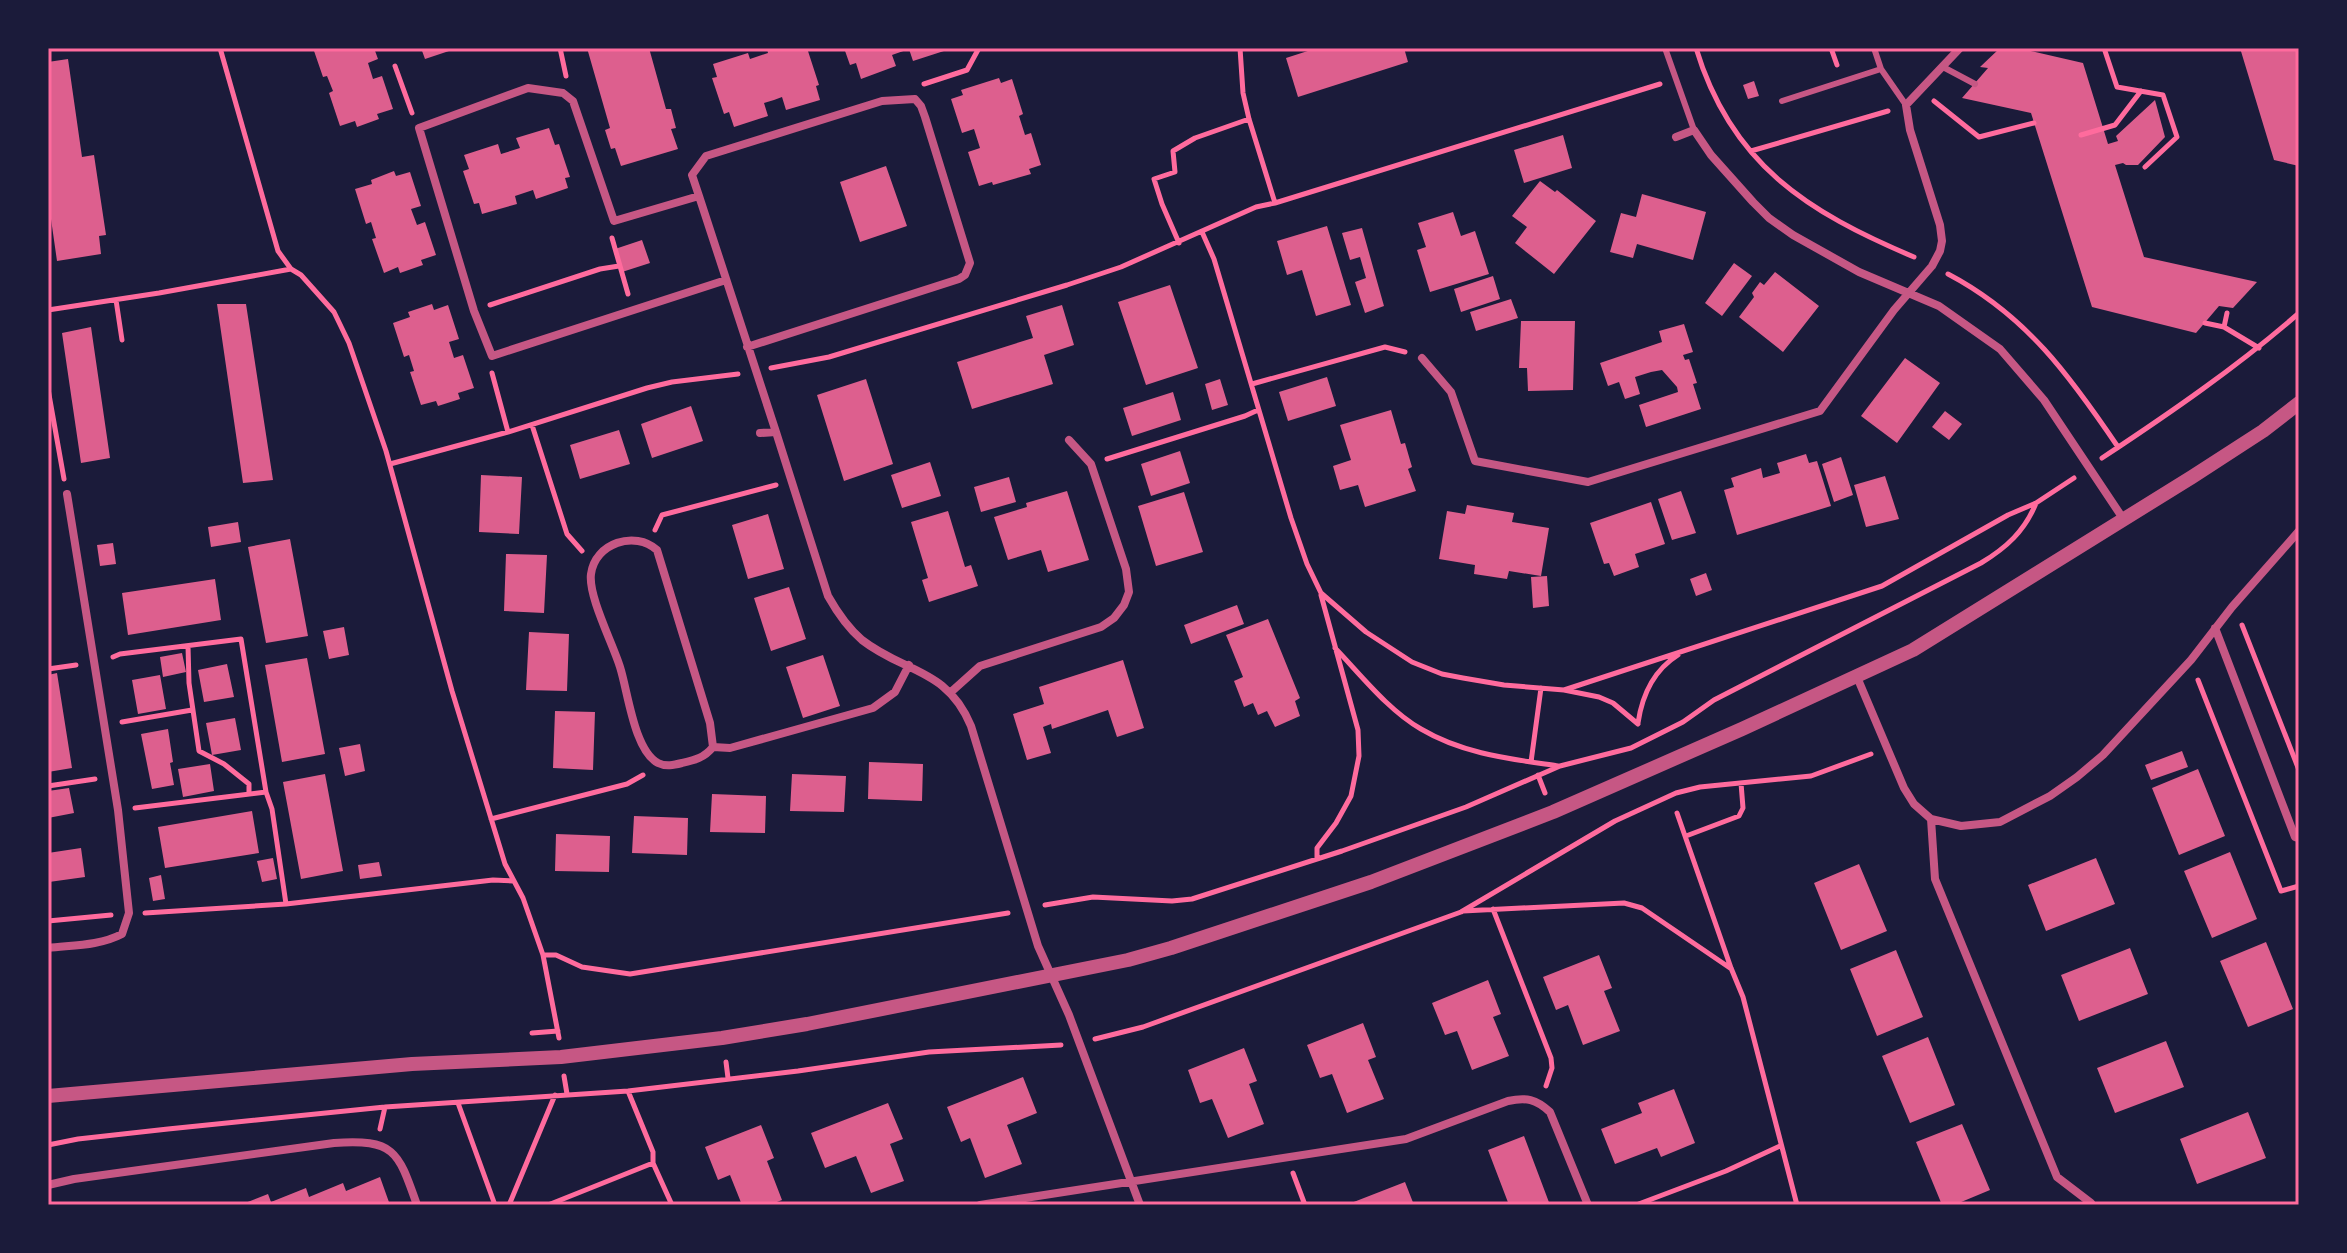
<svg xmlns="http://www.w3.org/2000/svg" width="2347" height="1253" font-family="'Sofia Sans Condensed',sans-serif">
	<style>
		.building { fill: #dd5f8e }
		.lines { fill: none; stroke-linecap: round; stroke-linejoin: round }
		.path { stroke: #ff6b9d; stroke-width: 5 }
		.service { stroke: #c65784; stroke-width: 6 }
		.minor { stroke: #c65784; stroke-width: 8 }
		.tertiary { stroke: #c65784; stroke-width: 14 }
		.neatline { fill: none; stroke: #ff6b9d; stroke-width: 3 }
	</style>
	<rect width="100%" height="100%" fill="#1b1b3a"/>
	<!-- building -->
	<path class="building" d="M313 48H374L378 59 368 63 373 79 382 76 393 109 377 114 379 119 357 127 355 121 340 126 329 93 333 91 327 76 323 77Z
		M421 48H455V49L425 59Z
		M587 48H649L666 109H671L676 128 671 129 678 149 621 166 615 148 611 149 605 130 610 128Z
		M768 48H807L819 85 816 86 820 100 786 110 782 97 774 100 764 103 768 116 734 127 729 112 724 114 712 78 717 77 713 64 748 53 750 59 768 53 767 49Z
		M844 48H946L947 50 913 61 909 49 892 55 896 66 861 79 856 63 850 65Z
		M1317 48H1404L1408 62 1298 97 1286 58Z
		M2000 48H2018L2083 63 2108 144 2118 141 2116 136 2155 100 2165 137 2138 165H2126L2123 163 2115 165 2144 257 2257 282 2233 308 2219 306 2196 333 2092 307 2031 113 1962 98 1988 68 1980 67Z
		M2240 48H2299V166L2274 160Z
		M68 59 82 157 94 155 106 235 99 236 101 254 57 261 48 198V62Z
		M999 78 1001 83 1012 79 1023 114 1019 116 1025 135 1031 133 1041 165 1029 169 1031 174 993 185 992 182 979 186 968 152 980 148 974 129 962 133 951 99 963 95 961 90Z
		M1754 81 1759 96 1748 99 1743 85Z
		M549 128 555 145 559 144 570 177 565 178 568 188 536 199 533 190 515 196 517 204 482 214 479 203 474 204 463 171 469 169 464 155 498 144 501 154 520 148 516 138Z
		M1563 135 1572 168 1524 183 1514 150Z
		M886 166 907 226 860 242 840 182Z
		M394 171 396 176 410 172 421 206 411 209 417 225 425 222 436 255 421 260 423 265 400 273 398 267 384 273 372 239 376 238 371 222 366 224 355 189 372 184 371 180Z
		M1540 181 1555 192 1557 190 1596 221 1554 274 1515 243 1527 227 1512 216Z
		M1642 194 1706 212 1693 260 1637 244 1633 258 1610 252 1621 213 1636 217Z
		M1453 212 1461 236 1475 231 1489 274 1430 292 1417 250 1426 247 1418 223Z
		M1327 226 1351 305 1316 316 1302 270 1287 275 1277 241Z
		M1362 228 1384 306 1365 313 1355 282 1366 278 1360 257 1350 260 1342 233Z
		M642 240 650 263 622 272 615 249Z
		M1734 263 1752 276 1722 316 1705 303Z
		M1775 272 1819 306 1783 352 1739 317 1754 297 1752 293 1760 282 1764 285Z
		M1493 276 1500 299 1461 312 1454 289Z
		M1170 285 1198 368 1146 385 1118 302Z
		M1511 299 1518 318 1476 331 1470 312Z
		M217 304H246L273 480 243 483Z
		M432 304 434 310 448 305 459 339 449 342 454 358 463 355 474 388 458 393 460 399 438 406 436 401 421 405 410 372 414 371 409 355 404 357 393 323 410 317 408 312Z
		M1062 305 1074 345 1044 355 1053 384 972 409 957 362 1033 338 1026 316Z
		M1521 321H1575L1573 390 1528 391 1527 368H1519Z
		M1684 324 1693 352 1683 355 1685 360 1689 359 1697 383 1693 384 1701 409 1646 427 1639 405 1678 392 1677 387 1662 370 1651 372 1635 377 1640 394 1625 399 1619 382 1608 386 1600 363 1662 342 1659 331Z
		M91 327 110 458 81 463 62 333Z
		M1905 358 1940 383 1897 443 1861 416Z
		M1327 377 1336 406 1288 421 1279 392Z
		M866 379 893 464 844 481 817 395Z
		M1220 379 1228 405 1212 410 1205 384Z
		M1173 392 1181 420 1132 436 1123 408Z
		M691 406 703 441 652 458 641 424Z
		M1391 410 1401 444 1405 443 1412 467 1408 469 1416 491 1365 507 1358 485 1340 490 1333 466 1351 460 1340 425Z
		M1945 411 1962 424 1949 440 1932 427Z
		M619 430 630 464 580 479 570 445Z
		M1180 451 1190 483 1151 496 1141 464Z
		M1806 454 1809 463 1817 461 1831 506 1737 535 1724 490 1734 487 1731 478 1761 468 1763 478 1780 473 1777 463Z
		M1841 457 1853 495 1834 502 1822 464Z
		M930 462 941 496 902 508 891 475Z
		M481 475 522 477 519 534 479 532Z
		M1885 476 1899 519 1866 527 1854 485Z
		M1009 477 1016 502 981 512 974 487Z
		M1067 491 1089 560 1048 572 1041 550 1008 560 994 517 1027 507 1026 503Z
		M1681 491 1696 533 1672 540 1658 499Z
		M1184 492 1203 552 1156 566 1138 506Z
		M1651 502 1665 544 1635 554 1639 567 1614 576 1609 563 1604 564 1590 523Z
		M1467 505 1514 513 1512 522 1549 528 1541 576 1509 571 1507 579 1474 574 1475 565 1439 559 1447 511 1465 514Z
		M948 511 965 567 971 565 978 586 929 602 922 580 928 578 911 522Z
		M768 514 784 569 748 579 732 525Z
		M238 522 241 542 211 547 208 527Z
		M290 539 308 636 266 643 248 547Z
		M113 543 116 564 100 566 97 545Z
		M506 554 547 555 544 613 504 611Z
		M1706 573 1712 590 1696 596 1690 579Z
		M1547 576 1549 606 1533 608 1531 577Z
		M215 579 221 620 128 635 122 593Z
		M789 587 806 639 771 651 754 598Z
		M1237 605 1244 624 1191 644 1184 625Z
		M1268 619 1300 698 1295 701 1300 716 1275 727 1267 711 1258 715 1253 703 1244 707 1234 681 1243 677 1226 635Z
		M344 627 349 655 329 659 323 631Z
		M529 632 569 634 567 691 526 690Z
		M182 653 186 672 163 677 160 657Z
		M823 655 840 706 803 718 786 667Z
		M307 658 325 754 282 762 265 665Z
		M1123 660 1144 728 1117 737 1108 710 1052 729 1051 724 1043 727 1051 753 1027 760 1013 714 1044 704 1039 687Z
		M227 664 234 697 204 702 198 670Z
		M57 673 72 768 48 772V675Z
		M160 675 166 709 138 714 132 680Z
		M555 711 595 712 593 770 553 768Z
		M235 718 241 750 212 755 206 723Z
		M168 729 173 762 170 763 174 785 152 789 141 734Z
		M360 744 365 771 345 776 339 748Z
		M2182 751 2188 767 2151 780 2145 765Z
		M869 762 923 764 922 801 868 799Z
		M210 764 214 791 183 797 178 769Z
		M2198 769 2225 836 2179 855 2152 788Z
		M325 774 343 871 301 879 283 782Z
		M792 774 846 776 844 812 790 811Z
		M69 788 74 813 48 818V791Z
		M712 794 766 796 765 833 710 832Z
		M252 811 259 853 165 868 158 827Z
		M634 816 688 818 687 855 632 853Z
		M556 834 610 836 609 872 555 871Z
		M81 848 85 877 49 882 48 853Z
		M2230 852 2257 919 2212 938 2184 871Z
		M273 858 277 879 262 882 257 861Z
		M2096 858 2115 904 2046 931 2028 885Z
		M379 862 382 876 360 879 358 865Z
		M1859 864 1887 931 1841 950 1814 883Z
		M161 875 165 899 153 901 149 878Z
		M2266 942 2293 1009 2248 1027 2220 961Z
		M2130 948 2148 994 2079 1021 2061 975Z
		M1896 950 1923 1017 1877 1036 1850 969Z
		M1599 955 1612 988 1604 991 1620 1031 1583 1045 1568 1005 1556 1010 1543 977Z
		M1488 980 1501 1014 1493 1017 1509 1056 1472 1070 1457 1031 1445 1035 1432 1003Z
		M1363 1023 1376 1057 1368 1060 1384 1099 1347 1113 1332 1074 1320 1078 1307 1045Z
		M1928 1037 1955 1105 1910 1123 1882 1056Z
		M2166 1041 2184 1087 2115 1113 2097 1068Z
		M1244 1048 1257 1081 1249 1084 1264 1124 1228 1138 1212 1099 1200 1103 1188 1070Z
		M1023 1077 1037 1113 1007 1125 1022 1164 985 1178 970 1138 961 1142 947 1107Z
		M1674 1089 1695 1143 1661 1157 1657 1148 1615 1164 1601 1129 1642 1113 1638 1103Z
		M888 1103 903 1139 890 1144 904 1181 871 1193 856 1156 825 1168 811 1133Z
		M2248 1112 2266 1158 2197 1184 2180 1139Z
		M1962 1124 1990 1190 1954 1205H1942L1916 1142Z
		M761 1125 774 1158 767 1161 782 1200 769 1205H742L730 1175 718 1180 705 1147Z
		M1524 1136 1550 1205H1509L1488 1150Z
		M380 1177 390 1205H240L268 1194 271 1202 306 1188 309 1197 343 1183 346 1191Z
		M1405 1182 1414 1205H1346Z"/>
	<g class="lines">
		<!-- path -->
		<path class="path" d="M560 48 566 76
			M1240 48 1243 93 1249 119 1275 203
			M1696 48C1731 164 1807 212 1914 257
			M1831 48 1837 65
			M2104 48 2117 87 2163 95 2177 137 2145 167
			M395 66 412 113
			M924 84 967 70 979 48
			M1934 101 1979 137 2034 123
			M2081 135 2115 125 2141 91
			M1751 151 1888 111
			M1202 232 1214 259 1291 518 1307 564 1321 593 1366 632 1412 662 1442 674 1463 678 1504 685 1564 690 1599 697 1613 703 1638 724
			M612 238 628 294
			M1179 243 1162 204 1154 179 1175 172 1173 151 1195 138 1249 119
			M291 269 301 275 334 312 349 343 386 451 452 691 505 864 523 898 543 955H556L582 967 630 974 1008 913
			M1948 274C2026 315 2070 376 2118 447
			M116 300 122 340
			M490 305 600 269 619 266
			M48 310 159 293 291 269 278 251 220 48
			M2205 323 2224 327 2259 348
			M2224 327 2227 313
			M771 368 829 357 1067 285 1121 267 1256 207 1275 203 1660 84
			M492 373 508 432
			M1252 384 1385 347 1405 352
			M48 389 64 479
			M532 425 567 534 582 551
			M2102 458C2170 413 2237 367 2299 313
			M1107 459 1245 416 1258 410
			M390 464 508 432 647 388 672 382 738 374
			M655 530 662 515 776 485
			M2242 625 2299 770
			M188 646 189 683 199 751 224 764 249 784V794
			M1335 648C1361 675 1388 710 1421 729 1463 754 1511 759 1558 766
			M113 657 120 654 241 639 266 792 135 808
			M48 669 76 665
			M2198 680 2281 891 2299 886
			M1564 690 1882 586 2008 515 2036 503 2074 478
			M122 722 192 710
			M1638 723C1642 696 1654 670 1678 655
			M1531 762 1541 688
			M1538 775 1545 793
			M48 786 95 779
			M266 792 272 809 286 904
			M1677 813 1731 968 1743 997 1797 1205
			M491 819 627 784 643 775
			M1686 836 1739 816 1743 808 1741 783
			M1317 858V848L1336 823 1351 796 1359 756 1358 730 1321 595
			M1045 905 1093 897 1172 901 1192 899 1342 851 1466 807 1560 766 1631 748 1683 722 1714 700 1981 563C2006 548 2025 531 2036 503
			M1493 909 1551 1058 1552 1068 1546 1086
			M1463 911 1624 903 1642 908 1730 968
			M145 913 286 904 493 880 513 881
			M48 921 111 915
			M543 955 559 1038
			M532 1033 558 1031
			M1095 1039 1143 1027 1461 912 1615 821 1676 793 1700 787 1811 776 1871 754
			M726 1062 728 1078
			M564 1076 567 1094
			M628 1091 653 1152V1163L672 1205
			M458 1103 495 1205
			M380 1129 385 1107
			M48 1145 78 1139 168 1129 385 1107 628 1091 798 1071 929 1052 1061 1045
			M1293 1173 1305 1205
			M509 1205 555 1095
			M548 1205 653 1163
			M1636 1205 1726 1171 1780 1146"/>
		<!-- service -->
		<path class="service" d="M1665 48 1694 130
			M1874 48 1881 69 1906 105
			M1943 67 1975 84
			M1782 101 1881 69"/>
		<!-- minor -->
		<path class="minor" d="M1676 137 1694 130 1711 155 1753 202 1769 218 1793 235 1859 272 1939 306 2000 349 2044 400 2124 520
			M699 196 692 175 706 156 882 101 915 99 921 106 925 117 970 263 965 275 959 279 747 347
			M726 280 492 356 474 311 419 128 528 88 563 93 573 101 614 221 699 196 776 432
			M1422 358 1451 392 1475 461 1588 482 1820 411 1894 310 1932 266 1940 251 1942 241 1940 225 1910 130 1906 105 1960 48
			M760 433 776 432 828 596C837 612 848 628 862 640 904 673 947 668 971 726L1038 946 1069 1015 1140 1205
			M2215 628 2295 837 2299 838
			M1857 677 1904 788 1914 804 1931 819 1935 879 2057 1177 2091 1203
			M951 692 980 666 1101 627 1114 618 1124 605 1129 592 1126 569 1091 464 1069 440
			M713 747C704 758 695 760 682 763 674 765 666 767 658 763 634 750 628 692 620 667 613 644 588 596 591 574 595 543 635 530 657 550L710 723 713 747 730 748 873 708 895 692 909 665
			M1931 819 1961 826 2000 822 2050 796 2077 777 2103 755 2191 660 2232 607 2299 531
			M48 948C73 945 99 946 122 934L129 913 118 810 67 494
			M48 1185 74 1179 334 1143C395 1139 398 1151 417 1205
			M980 1205 1406 1139 1508 1101C1526 1097 1536 1099 1550 1112L1588 1205"/>
		<!-- tertiary -->
		<path class="tertiary" d="M48 1096 412 1064 561 1057 722 1038 807 1024 1128 960 1171 948 1371 882 1553 812 1742 729 1913 650 2192 477 2263 431 2299 403"/>
	</g>
	<!-- border -->
	<rect width="2347" height="1253" fill="none" stroke="#1b1b3a" stroke-width="100"/>
	<rect x="50" y="50" width="2247" height="1153" class="neatline"/>
</svg>
